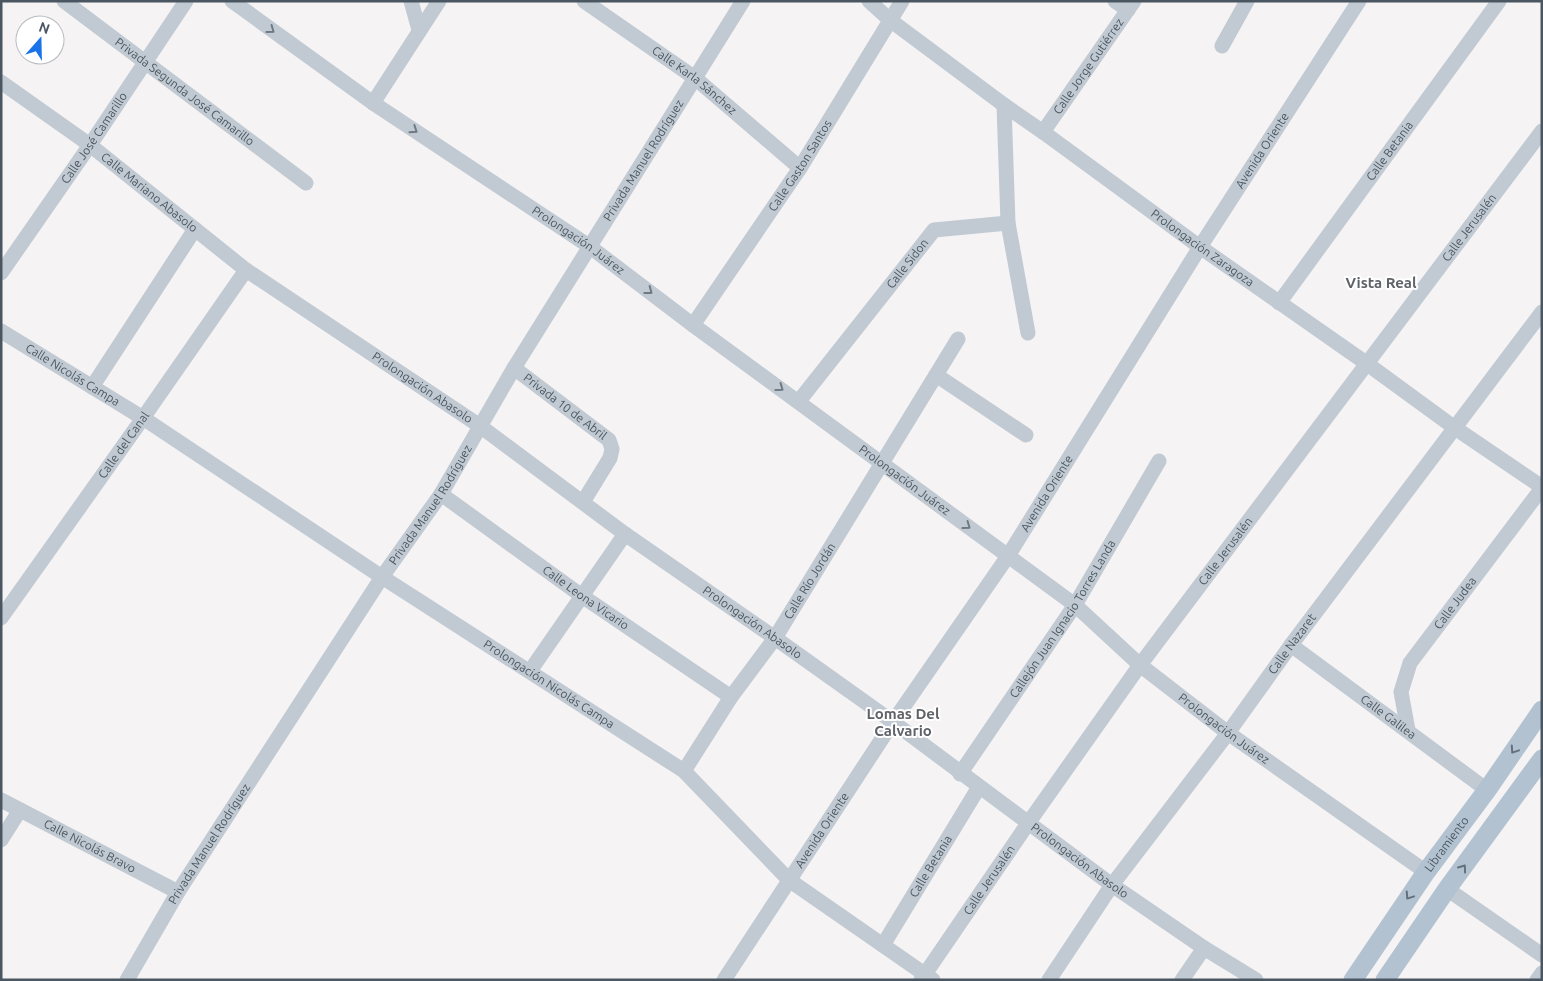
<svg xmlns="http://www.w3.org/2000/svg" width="1543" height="981" font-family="Ubuntu,sans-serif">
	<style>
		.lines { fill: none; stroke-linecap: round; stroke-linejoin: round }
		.minor { stroke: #c1cad2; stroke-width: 15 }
		.major { stroke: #b3c2d1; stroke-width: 19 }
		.oneway { stroke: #6e7983 }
		.oneway2 { stroke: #64717d }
		.labels { text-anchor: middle; stroke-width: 4; stroke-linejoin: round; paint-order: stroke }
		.street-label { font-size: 12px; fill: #4a5661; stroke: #fff }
		.quarter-label { font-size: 15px; font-weight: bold; fill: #5f6368; stroke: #fff }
	</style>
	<rect width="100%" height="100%" fill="#f5f3f3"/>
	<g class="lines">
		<!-- minor -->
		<g class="minor">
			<path id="s1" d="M64 1 306 183"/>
			<path id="s2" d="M232 1 373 103 589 246 693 325 1075 605 1140 665 1228 733 1426 872"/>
			<path d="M411 1 419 30"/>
			<path id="s3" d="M584 1 695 78 800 168"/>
			<path id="s4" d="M869 1 890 20 1004 105 1043 132 1200 247 1366 363 1455 428 1542 487"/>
			<path d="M1115 1 1128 10"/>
			<path d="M1222 46 1247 1"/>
			<path id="s5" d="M1 82 90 145 246 270 480 426 625 534 775 638 893 722 1112 885 1204 948 1256 980"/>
			<path d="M373 103 439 1"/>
			<path d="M1004 105 1008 223 1028 333"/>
			<path id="s6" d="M1043 132 1134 1"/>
			<path id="s7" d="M1 273 90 145 186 1"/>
			<path id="s8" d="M1279 303 1499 1"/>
			<path id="s9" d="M693 325 800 168 902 1"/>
			<path id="s10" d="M1 331 143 418 382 577 684 771 789 880 933 980"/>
			<path id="s11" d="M514 368 609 440 612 449 610 458 583 502"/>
			<path d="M936 375 1026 435"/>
			<path d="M92 387 195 229"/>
			<path id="s12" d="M799 401 934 230 1008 223"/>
			<path id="s13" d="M441 494 582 596 731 697"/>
			<path id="s14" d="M1 618 143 418 246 270"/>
			<path id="s15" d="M1291 645 1487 790"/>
			<path d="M530 671 625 534"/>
			<path id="s16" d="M1408 730 1401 692 1410 663 1542 488"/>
			<path id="s17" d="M684 771 731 697 775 638 958 339"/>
			<path id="s18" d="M960 774 1075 605 1159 461"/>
			<path id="s19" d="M1 800 178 892"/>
			<path d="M1 840 20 810"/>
			<path d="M1447 889 1542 955"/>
			<path id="s20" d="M883 945 979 787"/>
			<path id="s21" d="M127 980 178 892 382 577 441 494 514 368 743 1"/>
			<path id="s22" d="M724 980 893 722 1008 556 1200 247 1359 1"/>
			<path id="s23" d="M921 980 1029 822 1140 665 1542 131"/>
			<path id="s24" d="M1049 980 1112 885 1228 733 1291 645 1542 312"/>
			<path d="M1182 980 1204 948"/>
			<path d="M1537 980 1542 973"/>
		</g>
		<!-- major -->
		<g class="major">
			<path id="s25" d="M1353 980 1426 872 1487 790 1542 710"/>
			<path d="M1385 980 1447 889 1542 759"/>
		</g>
	</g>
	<!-- one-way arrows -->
	<defs><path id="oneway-chevron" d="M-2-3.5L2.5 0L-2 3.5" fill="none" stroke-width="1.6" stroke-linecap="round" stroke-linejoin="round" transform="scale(1.25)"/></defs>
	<g class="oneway">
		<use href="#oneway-chevron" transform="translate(271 30) rotate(36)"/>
		<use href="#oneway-chevron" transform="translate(414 130) rotate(34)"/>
		<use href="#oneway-chevron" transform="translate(649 291) rotate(37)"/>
		<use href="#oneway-chevron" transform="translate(780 388) rotate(36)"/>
		<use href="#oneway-chevron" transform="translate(967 526) rotate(36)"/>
	</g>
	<g class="oneway2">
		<use href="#oneway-chevron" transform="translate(1514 750) rotate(124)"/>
		<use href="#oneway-chevron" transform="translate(1463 868) rotate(-54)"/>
		<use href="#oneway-chevron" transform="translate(1409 896) rotate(124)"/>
	</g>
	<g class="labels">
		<!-- street labels -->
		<g class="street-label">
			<text dy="4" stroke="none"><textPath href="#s6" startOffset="80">Calle Jorge Gutiérrez</textPath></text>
			<text dy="4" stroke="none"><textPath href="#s3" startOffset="136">Calle Karla Sánchez</textPath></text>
			<text dy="4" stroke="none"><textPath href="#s1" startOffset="151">Privada Segunda José Camarillo</textPath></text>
			<text dy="4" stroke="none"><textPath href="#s7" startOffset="164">Calle José Camarillo</textPath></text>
			<text dy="4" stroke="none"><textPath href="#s22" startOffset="989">Avenida Oriente</textPath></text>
			<text dy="4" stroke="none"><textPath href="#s8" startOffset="188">Calle Betania</textPath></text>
			<text dy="4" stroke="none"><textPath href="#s21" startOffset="969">Privada Manuel Rodríguez</textPath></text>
			<text dy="4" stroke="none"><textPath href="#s9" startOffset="192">Calle Gaston Santos</textPath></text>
			<text dy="4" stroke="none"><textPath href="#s5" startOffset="185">Calle Mariano Abasolo</textPath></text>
			<text dy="4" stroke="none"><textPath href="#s23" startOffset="931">Calle Jerusalén</textPath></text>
			<text dy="4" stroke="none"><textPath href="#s2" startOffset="421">Prolongación Juárez</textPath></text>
			<text dy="4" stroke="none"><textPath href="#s4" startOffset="415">Prolongación Zaragoza</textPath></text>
			<text dy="4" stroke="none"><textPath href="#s12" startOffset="175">Calle Sidon</textPath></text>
			<text dy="4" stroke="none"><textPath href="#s10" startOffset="84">Calle Nicolás Campa</textPath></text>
			<text dy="4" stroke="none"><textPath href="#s5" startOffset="521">Prolongación Abasolo</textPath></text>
			<text dy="4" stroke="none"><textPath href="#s11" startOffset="64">Privada 10 de Abril</textPath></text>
			<text dy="4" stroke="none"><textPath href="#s14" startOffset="212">Calle del Canal</textPath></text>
			<text dy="4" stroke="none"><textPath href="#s2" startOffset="826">Prolongación Juárez</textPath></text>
			<text dy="4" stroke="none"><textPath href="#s22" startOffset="584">Avenida Oriente</textPath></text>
			<text dy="4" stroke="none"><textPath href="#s21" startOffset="564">Privada Manuel Rodríguez</textPath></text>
			<text dy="4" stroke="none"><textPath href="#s23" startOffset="526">Calle Jerusalén</textPath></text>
			<text dy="4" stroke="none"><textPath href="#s17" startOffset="228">Calle Río Jordán</textPath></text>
			<text dy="4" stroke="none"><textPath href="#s13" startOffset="178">Calle Leona Vicario</textPath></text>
			<text dy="4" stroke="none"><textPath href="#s16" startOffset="144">Calle Judea</textPath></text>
			<text dy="4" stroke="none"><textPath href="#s18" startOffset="186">Callejón Juan Ignacio Torres Landa</textPath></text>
			<text dy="4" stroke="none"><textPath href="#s5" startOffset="926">Prolongación Abasolo</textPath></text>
			<text dy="4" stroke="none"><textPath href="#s24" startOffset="415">Calle Nazaret</textPath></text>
			<text dy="4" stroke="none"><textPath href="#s10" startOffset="652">Prolongación Nicolás Campa</textPath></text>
			<text dy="4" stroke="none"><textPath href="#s15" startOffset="121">Calle Galilea</textPath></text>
			<text dy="4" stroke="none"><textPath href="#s2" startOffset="1231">Prolongación Juárez</textPath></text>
			<text dy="4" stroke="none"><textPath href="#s22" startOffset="179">Avenida Oriente</textPath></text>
			<text dy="4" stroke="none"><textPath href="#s21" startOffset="159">Privada Manuel Rodríguez</textPath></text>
			<text dy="4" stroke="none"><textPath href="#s25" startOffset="165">Libramiento</textPath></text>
			<text dy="4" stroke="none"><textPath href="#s19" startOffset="100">Calle Nicolás Bravo</textPath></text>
			<text dy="4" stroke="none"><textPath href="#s5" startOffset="1331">Prolongación Abasolo</textPath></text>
			<text dy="4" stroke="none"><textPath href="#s20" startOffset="92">Calle Betania</textPath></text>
			<text dy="4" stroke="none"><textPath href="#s23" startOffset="121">Calle Jerusalén</textPath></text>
		</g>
		<!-- quarter labels -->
		<g class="quarter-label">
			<text x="1381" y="288">Vista Real</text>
			<text x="903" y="719">Lomas Del<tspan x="903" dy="17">Calvario</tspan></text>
		</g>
	</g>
	<!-- border -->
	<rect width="1543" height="981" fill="none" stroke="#4a5661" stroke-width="5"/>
	<!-- north arrow -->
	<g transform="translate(40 40) rotate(20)"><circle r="24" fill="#ffffff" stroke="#b7bbc0"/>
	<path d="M0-4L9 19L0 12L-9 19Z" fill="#1a73e8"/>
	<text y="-8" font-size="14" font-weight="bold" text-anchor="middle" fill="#4a5661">N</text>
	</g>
</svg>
